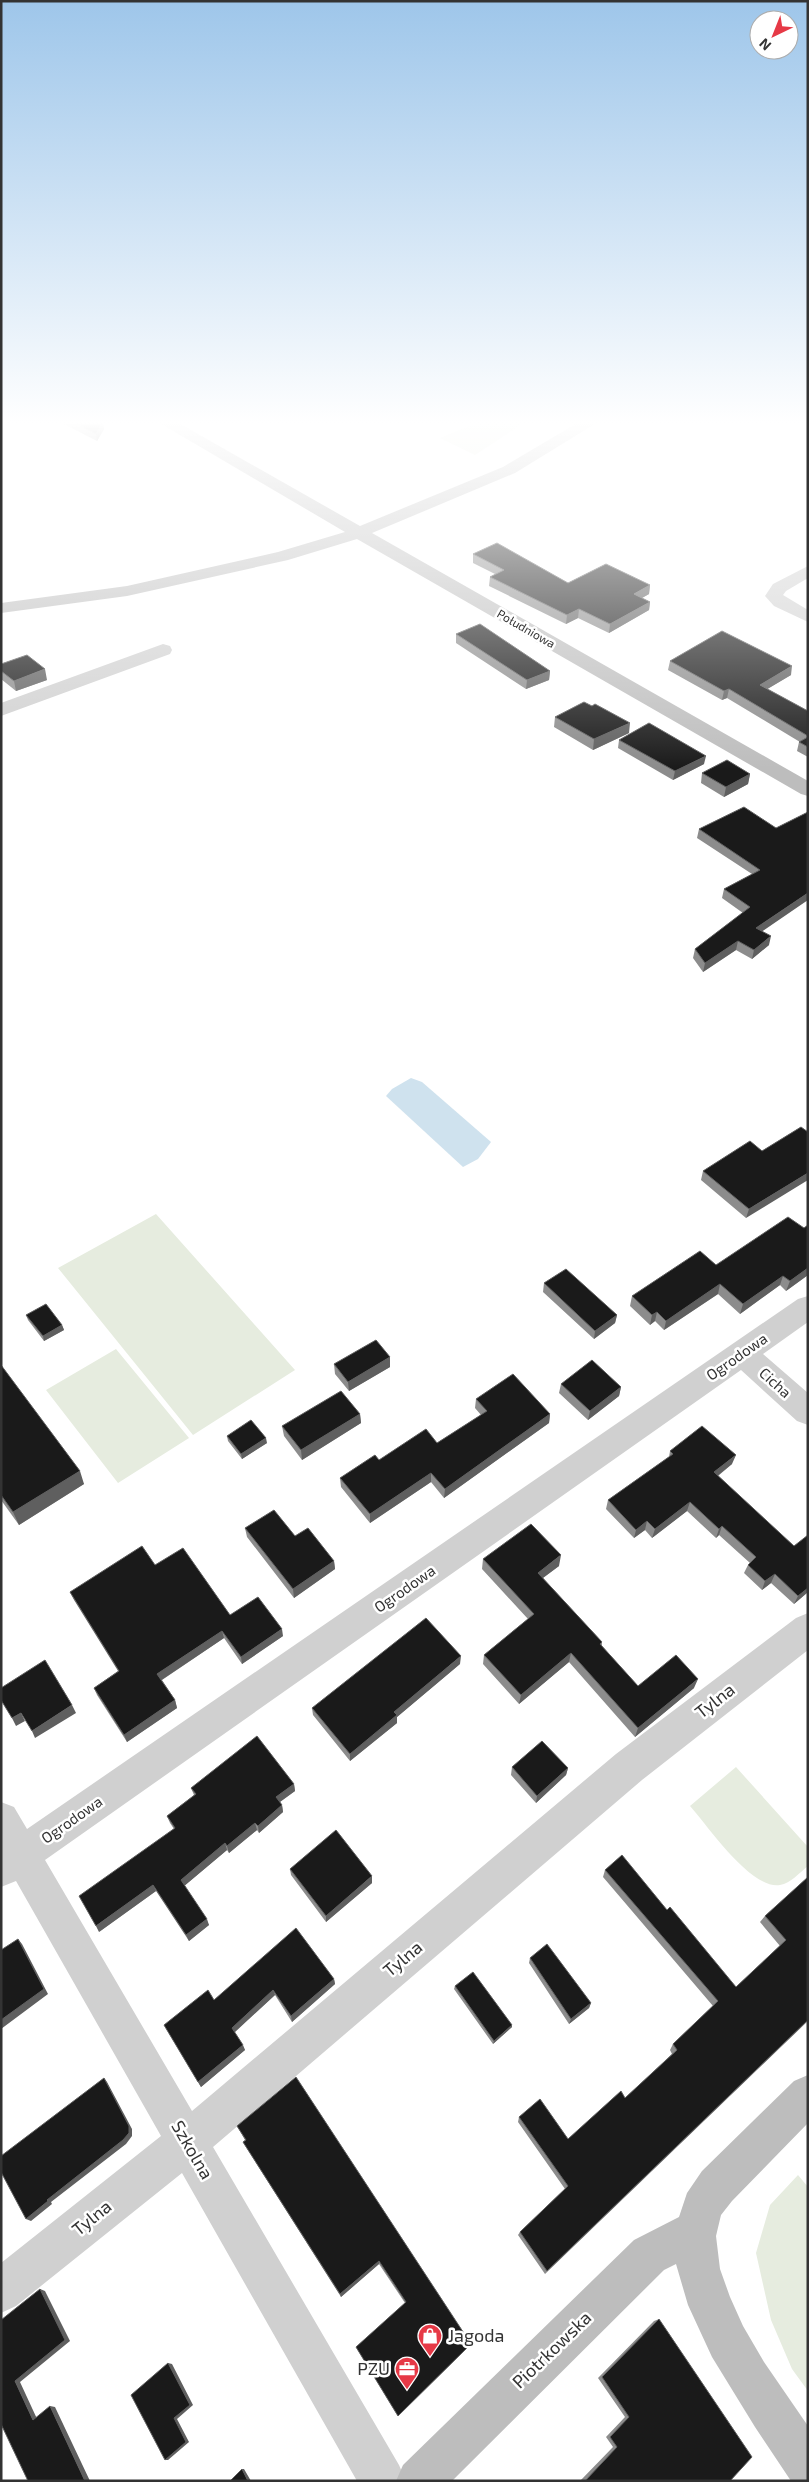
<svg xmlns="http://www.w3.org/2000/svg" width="809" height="2482" font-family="'Exo 2',sans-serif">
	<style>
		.green { fill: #e6ecdf }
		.water { fill: #cfe2ee }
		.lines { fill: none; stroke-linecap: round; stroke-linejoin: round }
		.street { fill: #d0d0d0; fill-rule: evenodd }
		.secondary { fill: #bdbdbd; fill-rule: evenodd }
		.wall { fill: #8c8c8c }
		.shaded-wall { fill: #5f5f5f }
		.building { fill: #1a1a1a; stroke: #5f5f5f }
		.labels { text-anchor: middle; stroke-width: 5; stroke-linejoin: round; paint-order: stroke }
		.far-street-label { font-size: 12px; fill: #333; stroke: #fff }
		.street-label { font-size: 15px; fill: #333; stroke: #fff }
		.near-street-label { font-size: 18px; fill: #333; stroke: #fff }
		.near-poi-label { font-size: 18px; fill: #333; stroke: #fff; text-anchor: start }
	</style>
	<rect width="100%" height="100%" fill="#fff"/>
	<!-- green -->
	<path class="green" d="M474 422H525L475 455 440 438 476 423Z
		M156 1214 295 1370 193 1435 58 1268Z
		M116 1349 189 1438 118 1483 46 1390Z
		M736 1767 808 1847V1866C799 1873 791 1883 780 1885 751 1890 708 1826 690 1806Z
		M798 2175 808 2187V2391L792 2369 771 2320 756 2253 770 2205Z"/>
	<!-- water -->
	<path class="water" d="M411 1078 422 1082 491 1142 478 1159 463 1167 386 1096 392 1089Z"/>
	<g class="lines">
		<!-- street -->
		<path class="street" d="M808 566V578L786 591 783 595 808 610V622L774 606 765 596 773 584Z
			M163 644 170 646 172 650 170 654 1 716V703Z
			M808 1296V1322L763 1354 808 1393V1425L797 1421 741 1370 45 1860 192 2111 616 1754 796 1618 808 1613V1650L642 1780 213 2147 399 2465 406 2481H357L182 2173 16 2306 1 2313V2263L161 2136 16 1881 1 1887V1802L14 1807 27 1829 798 1299Z"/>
		<!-- secondary -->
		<path class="secondary" d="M158 422H177L360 526 503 467 579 422H598L515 473 372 533 808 781V796L801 794 357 539 288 560 127 596 1 613V603L127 586 278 552 345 532Z
			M808 2075V2123L732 2201 721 2215 716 2236 720 2269 730 2297 743 2326 764 2362 808 2426V2481H791L755 2427 712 2357 688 2305 676 2264 664 2270 452 2481H396L403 2465 634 2240 679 2217 687 2193 702 2171 794 2081Z"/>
	</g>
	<!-- wall -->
	<path class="wall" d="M60 422H103L104 429 97 441Z
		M473 554 568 583 650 585 649 594 642 598 650 602 649 610 609 633 578 618 566 624 489 586 490 577 495 574 473 563Z
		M456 634 550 671 549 680 526 689 456 643Z
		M670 661 791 675 767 689 808 711V757L797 751 799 742H800L727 698 722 700 668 670Z
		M1 664 47 680 16 691 1 679Z
		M555 717 629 733 593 750 554 727Z
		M619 740 704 764 673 780 618 748Z
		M702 773 750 774 748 784 724 797 701 783Z
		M776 828 762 931 769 945 752 959 736 950 703 972 693 958 695 949 743 913 722 898 724 889 752 874 697 838 699 829Z
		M801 1127 746 1218 701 1180 703 1171 762 1151Z
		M808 1225V1275L786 1291 780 1285 740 1314 718 1294 664 1330 655 1321 650 1325 630 1306 632 1296 716 1265 804 1228Z
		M544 1283 617 1315 615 1323 594 1339 543 1292Z
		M26 1315 62 1325 64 1330 44 1341 28 1320Z
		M390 1357V1367L349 1391 335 1374 334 1364Z
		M1 1365 84 1484 19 1525 1 1500Z
		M561 1384 621 1387 619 1396 588 1420 559 1393Z
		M476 1399 550 1414 549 1423 444 1498 431 1482 370 1523 341 1487 340 1478 379 1460 437 1443 481 1415 475 1408Z
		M360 1414 361 1423 302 1460 284 1436 282 1426Z
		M227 1436 267 1443 242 1459 228 1441Z
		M670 1451 732 1464 718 1476 808 1592 794 1604 771 1583 762 1590 744 1573 748 1565 750 1563 719 1535 716 1538 687 1511 652 1538 645 1530 634 1538 606 1509 608 1500 669 1457Z
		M245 1528 295 1536 334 1561 335 1569 294 1598 247 1537Z
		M483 1559 559 1566 543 1578 602 1642V1646L638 1686 694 1688 635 1737 569 1662 519 1704 483 1664 484 1655 528 1619 482 1569Z
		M155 1565 230 1615 283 1636 242 1664 224 1638 162 1680 175 1700 177 1708 127 1742 97 1695 94 1688 118 1671 74 1600 70 1592Z
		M460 1664 397 1717V1723L350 1761 313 1715 312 1708Z
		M512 1767 568 1768 566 1775 536 1803 511 1775Z
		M294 1784 295 1791 280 1802 282 1805 283 1812 259 1833 257 1830 229 1853 227 1850 184 1886 209 1925 189 1941 156 1891 99 1932 174 1829 170 1823 167 1816 194 1795 191 1788Z
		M290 1869 372 1883 326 1922 291 1875Z
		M605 1870 667 1910 736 1987 780 1946 760 1922 765 1916 808 1877V2021L545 2274 518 2235 520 2232 565 2189 518 2122 519 2117 568 2139 625 2098 672 2054 670 2050 673 2044 713 2006 603 1877Z
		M530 1958 591 2003 589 2008 569 2024 529 1963Z
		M334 1979 335 1984 292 2022 275 1995 234 2032 245 2050 201 2087 164 2025 214 2000Z
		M455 1986 512 2027 493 2044 454 1989Z
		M237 2126 470 2345 398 2416 356 2347 405 2303 379 2264 341 2297 246 2147 243 2142 245 2140Z
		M659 2319 730 2481H580L613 2447 606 2437 625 2417 598 2378 654 2321Z"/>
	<!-- shaded-wall -->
	<path class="shaded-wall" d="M103 422 104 429 97 441 96 434Z
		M650 585 649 594 633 603 634 594Z
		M650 602 649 610 609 633 610 624Z
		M579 609 578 618 566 624 567 615Z
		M792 666 791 675 759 694 760 685Z
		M45 669 47 680 16 691 14 681Z
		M550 671 549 680 526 689 527 680Z
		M729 689 727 698 722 700 724 691Z
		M630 723 629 733 593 750 594 739Z
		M706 756 704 764 673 780 675 771Z
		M750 774 748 784 724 797 726 787Z
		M808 893V900L754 937 756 928Z
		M771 936 769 945 752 959 754 950Z
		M738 941 736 950 703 972 705 963Z
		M808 1173V1180L746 1218 749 1209Z
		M808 1268V1275L786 1291 790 1281Z
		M783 1276 780 1285 740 1314 743 1304Z
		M720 1284 718 1294 664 1330 666 1321Z
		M657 1312 655 1321 650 1325 652 1315Z
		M617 1315 615 1323 594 1339 595 1331Z
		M62 1325 64 1330 44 1341 43 1336Z
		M390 1357V1367L349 1391 348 1382Z
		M621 1387 619 1396 588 1420 590 1411Z
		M360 1414 361 1423 302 1460 301 1450Z
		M550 1414 549 1423 444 1498 445 1489Z
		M266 1438 267 1443 242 1459 241 1454Z
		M736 1455 732 1464 711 1481 714 1472Z
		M80 1471 84 1484 19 1525 13 1512Z
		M431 1473V1482L370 1523V1514Z
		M690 1502 687 1511 652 1538 655 1529Z
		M647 1521 645 1530 634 1538 636 1530Z
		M722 1526 719 1535 716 1538 719 1529Z
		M561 1555 559 1566 536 1583 538 1573Z
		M334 1561 335 1569 294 1598 293 1589Z
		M775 1574 771 1583 762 1590 765 1581Z
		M808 1588V1592L794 1604 798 1596Z
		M282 1629 283 1636 242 1664 241 1657Z
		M222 1631 224 1638 160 1681 157 1674Z
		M571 1653 569 1662 519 1704 521 1695Z
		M461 1656 460 1664 397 1717V1723L350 1761V1754L394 1712Z
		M698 1679 694 1688 635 1737 638 1728Z
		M175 1700 177 1708 127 1742 124 1735Z
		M72 1705 76 1713 35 1738 32 1731Z
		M21 1713 25 1721 16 1726 12 1718Z
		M568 1768 566 1775 536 1803 537 1796Z
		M294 1784 295 1791 277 1804 276 1797Z
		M282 1805 283 1812 259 1833 258 1826Z
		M255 1823 257 1830 229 1853 227 1846Z
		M225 1843 227 1850 183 1887 181 1880Z
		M372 1876V1883L326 1922V1916Z
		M153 1885 156 1891 99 1932 96 1926Z
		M207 1919 209 1925 189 1941 186 1935Z
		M18 1939 22 1944 48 1994 1 2029V2020Z
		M334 1979 335 1984 292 2022 291 2016Z
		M273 1990 275 1995 234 2033 232 2028Z
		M591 2003 589 2008 569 2024 571 2019Z
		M512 2025V2027L493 2044 494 2041Z
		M243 2045 245 2050 201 2087 198 2082Z
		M104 2078 107 2082 132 2129V2136L126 2144 51 2202 52 2204 31 2221 26 2219Z
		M379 2261V2264L341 2297 340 2294Z
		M40 2289 45 2291 70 2341 20 2382 38 2421 33 2420 15 2381Z
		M168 2363 172 2364 193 2405 177 2419 189 2442 168 2460H165L174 2418Z
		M50 2406 55 2407 90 2481H85Z
		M242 2469H244L251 2481H248Z"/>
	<!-- building -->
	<path class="building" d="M73 422H103L96 434Z
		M497 543 568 583 606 564 650 585 634 594 650 602 610 624 579 609 567 615 490 577 504 570 473 554Z
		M480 624 550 671 527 680 456 634Z
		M722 631 792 666 760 685 808 711V736L729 689 724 691 670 661Z
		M27 655 45 669 14 681 1 671V664Z
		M584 702 592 706 595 704 630 723 594 739 555 717Z
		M649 723 706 756 675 771 619 740Z
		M808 737V747L799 742Z
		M727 760 750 774 726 787 702 773Z
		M744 807 776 828 808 812V893L756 928 771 936 754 950 738 941 705 963 695 949 750 907 724 889 760 870 699 829Z
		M801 1127 808 1132V1173L749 1209 703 1171 750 1141 762 1151Z
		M788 1217 804 1228 808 1225V1268L790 1281 783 1276 743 1304 720 1284 666 1321 657 1312 652 1315 632 1296 700 1251 716 1265Z
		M566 1269 617 1315 595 1331 544 1283Z
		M46 1304 62 1325 43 1336 26 1315Z
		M376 1340 390 1357 348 1382 334 1364Z
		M592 1360 621 1387 590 1411 561 1384Z
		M1 1365 80 1471 13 1512 1 1495Z
		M513 1374 550 1414 445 1489 431 1473 370 1514 340 1478 375 1455 379 1460 426 1429 437 1443 487 1411 476 1399Z
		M341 1391 360 1414 301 1450 282 1426Z
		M251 1420 266 1438 241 1454 227 1436Z
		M702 1426 736 1455 714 1472 794 1546 808 1535V1588L798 1596 775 1574 765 1581 748 1565 756 1557 722 1526 719 1529 690 1502 655 1529 647 1521 636 1530 608 1500 673 1454 670 1451Z
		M274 1510 295 1536 308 1528 334 1561 293 1589 245 1528Z
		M531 1524 561 1555 538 1573 602 1642 600 1644 638 1686 676 1655 698 1679 638 1728 571 1653 521 1695 484 1655 534 1614 483 1559Z
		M142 1546 155 1565 183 1548 230 1615 258 1597 282 1629 241 1657 222 1631 157 1674 175 1700 124 1735 94 1688 119 1671 70 1592Z
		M426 1618 461 1656 394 1712 397 1715 350 1754 312 1708Z
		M45 1660 72 1705 32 1731 21 1713 12 1718 1 1700V1688Z
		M257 1736 294 1784 276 1797 282 1805 258 1826 255 1823 227 1846 225 1843 181 1880 207 1919 186 1935 153 1885 96 1926 79 1896 175 1828 167 1816 196 1794 191 1788Z
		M542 1741 568 1768 537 1796 512 1767Z
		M336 1830 372 1876 326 1916 290 1869Z
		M622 1855 667 1910 670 1907 736 1987 786 1940 765 1916 808 1877V2020L547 2271 520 2232 568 2186 519 2117 540 2099 568 2139 621 2091 625 2098 677 2050 673 2044 718 2001 605 1870Z
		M296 1928 334 1979 291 2016 273 1990 232 2028 243 2045 198 2082 164 2025 208 1990 214 2000Z
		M18 1939 44 1989 1 2020V1950Z
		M547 1944 591 2003 571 2019 530 1958Z
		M473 1972 512 2025 494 2041 455 1986Z
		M296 2077 471 2344 398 2416 356 2347 406 2302 379 2261 340 2294 243 2142 246 2140 237 2126Z
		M104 2078 129 2126V2133L123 2140 47 2200 48 2201 26 2219 1 2172V2156Z
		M40 2289 65 2340 15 2381 33 2420 50 2406 85 2481H28L1 2424V2320Z
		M659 2319 752 2457 730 2481H585L617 2447 610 2437 629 2417 602 2377Z
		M168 2363 190 2405 174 2418 186 2442 165 2460 131 2395Z
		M242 2469 248 2481H230Z"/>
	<!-- sky -->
	<linearGradient id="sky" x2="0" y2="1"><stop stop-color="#9ec6ea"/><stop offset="0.55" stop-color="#fff"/><stop offset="1" stop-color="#fff" stop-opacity="0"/></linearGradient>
	<rect width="809" height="769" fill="url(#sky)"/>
	<!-- icons -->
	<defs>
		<symbol id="shop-pin" viewBox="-11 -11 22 30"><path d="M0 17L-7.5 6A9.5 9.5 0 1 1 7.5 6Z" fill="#e63946" stroke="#fff"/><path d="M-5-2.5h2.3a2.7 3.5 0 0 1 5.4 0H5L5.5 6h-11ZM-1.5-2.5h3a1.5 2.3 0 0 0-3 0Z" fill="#fff"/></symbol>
		<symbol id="office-pin" viewBox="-11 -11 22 30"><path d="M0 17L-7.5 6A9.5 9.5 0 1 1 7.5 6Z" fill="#e63946" stroke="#fff"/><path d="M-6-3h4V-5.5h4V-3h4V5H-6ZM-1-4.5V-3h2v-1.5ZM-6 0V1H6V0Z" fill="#fff"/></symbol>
	</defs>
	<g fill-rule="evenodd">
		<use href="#shop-pin" x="416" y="2322" width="28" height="38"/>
		<use href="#office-pin" x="393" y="2355" width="28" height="38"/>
	</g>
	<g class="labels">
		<!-- far-street labels -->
		<g class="far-street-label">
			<text transform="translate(526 629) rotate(30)" y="4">Południowa</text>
		</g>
		<!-- street labels -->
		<g class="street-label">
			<text transform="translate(737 1357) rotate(-35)" y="5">Ogrodowa</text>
			<text transform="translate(775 1383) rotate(42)" y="5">Cicha</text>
			<text transform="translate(405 1589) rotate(-35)" y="5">Ogrodowa</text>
			<text transform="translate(72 1820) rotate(-35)" y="5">Ogrodowa</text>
		</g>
		<!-- near-street labels -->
		<g class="near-street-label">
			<text transform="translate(715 1701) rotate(-38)" y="6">Tylna</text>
			<text transform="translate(403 1959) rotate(-40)" y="6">Tylna</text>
			<text transform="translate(192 2150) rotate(60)" y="6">Szkolna</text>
			<text transform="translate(92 2218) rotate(-39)" y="6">Tylna</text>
			<text transform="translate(552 2350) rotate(-44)" y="6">Piotrkowska</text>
		</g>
		<!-- near-poi labels -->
		<g class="near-poi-label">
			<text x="448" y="2342">Jagoda</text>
			<text x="390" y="2375" text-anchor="end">PZU</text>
		</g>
	</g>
	<!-- border -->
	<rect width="809" height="2482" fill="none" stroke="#333333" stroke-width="5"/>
	<!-- north arrow -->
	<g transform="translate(774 35) rotate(223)"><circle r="24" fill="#ffffff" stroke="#adadad"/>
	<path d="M0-4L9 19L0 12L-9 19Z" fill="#e63946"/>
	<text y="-8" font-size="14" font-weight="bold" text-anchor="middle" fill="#333333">N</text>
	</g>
</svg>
